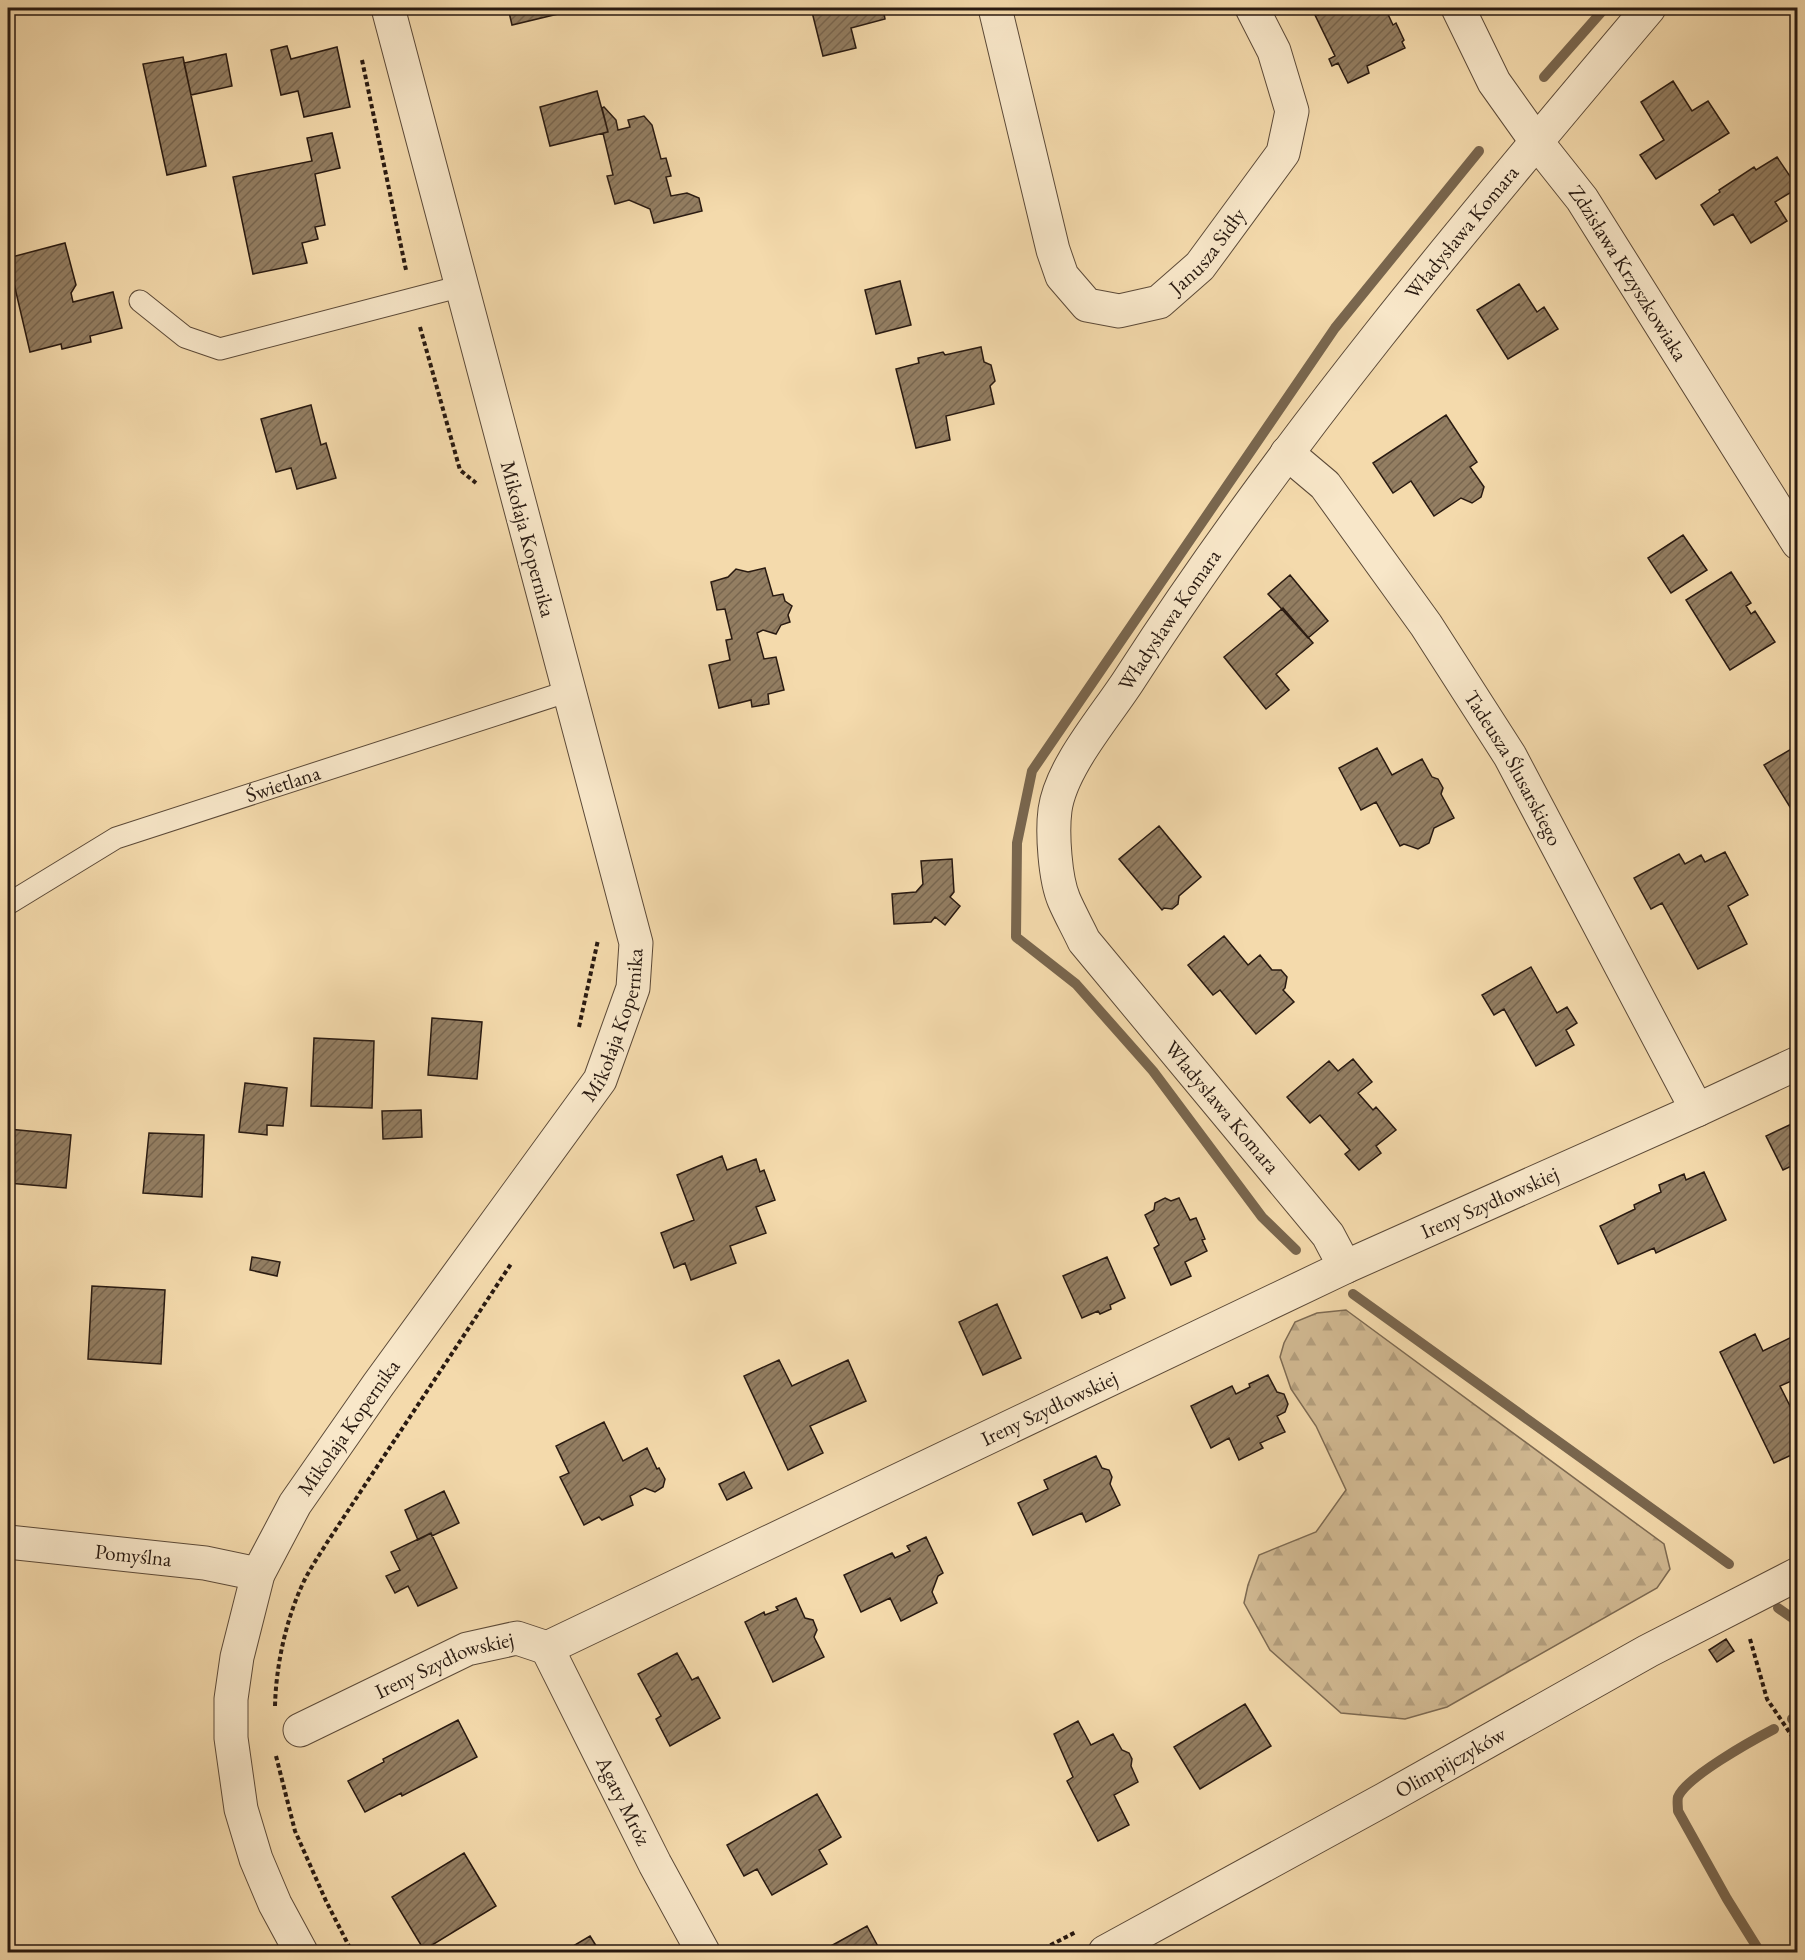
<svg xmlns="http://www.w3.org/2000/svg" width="1805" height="1960" font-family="'EB Garamond',serif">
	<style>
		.forest { fill: url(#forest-firs); stroke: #7d6a52; stroke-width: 1.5 }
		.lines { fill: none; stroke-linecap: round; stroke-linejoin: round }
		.stream { stroke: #79664e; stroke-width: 10 }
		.building { fill: url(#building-hatch); stroke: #291a11; stroke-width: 1.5 }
		.service-casing { stroke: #5c4a38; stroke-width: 23 }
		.minor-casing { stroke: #5c4a38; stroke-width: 35 }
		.tertiary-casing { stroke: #5c4a38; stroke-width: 35 }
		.path { stroke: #291a11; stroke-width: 4; stroke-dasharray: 4.5 3; stroke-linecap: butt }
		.service { stroke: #f8e7c9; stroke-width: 21 }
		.minor { stroke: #f8e7c9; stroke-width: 33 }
		.tertiary { stroke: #f8e7c9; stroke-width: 33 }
		.labels { text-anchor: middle; stroke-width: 5; stroke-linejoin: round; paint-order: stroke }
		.street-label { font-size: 21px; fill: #291a11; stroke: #f8e7c9 }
	</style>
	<defs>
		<pattern id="forest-firs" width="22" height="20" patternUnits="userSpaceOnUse" patternTransform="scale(1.5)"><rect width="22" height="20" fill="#d1b992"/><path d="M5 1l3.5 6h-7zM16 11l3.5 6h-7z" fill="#b39e7d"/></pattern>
		<pattern id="building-hatch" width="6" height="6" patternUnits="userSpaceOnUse" patternTransform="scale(1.5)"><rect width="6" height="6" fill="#937e62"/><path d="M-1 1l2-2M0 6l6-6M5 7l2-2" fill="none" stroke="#78664f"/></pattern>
	</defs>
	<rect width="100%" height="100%" fill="#f4daac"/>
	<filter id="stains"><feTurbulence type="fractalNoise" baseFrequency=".00333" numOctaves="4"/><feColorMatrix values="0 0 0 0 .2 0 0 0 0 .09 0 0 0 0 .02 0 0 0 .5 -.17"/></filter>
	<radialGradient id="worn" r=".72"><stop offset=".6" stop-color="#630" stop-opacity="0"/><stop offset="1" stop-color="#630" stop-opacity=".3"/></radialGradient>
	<!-- forest -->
	<path class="forest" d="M1346 1310 1664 1544 1670 1569 1657 1588 1447 1707 1405 1719 1341 1713 1270 1650 1244 1603 1248 1585 1259 1555 1316 1532 1346 1490 1316 1426 1291 1389 1280 1357 1284 1343 1295 1322 1317 1313Z"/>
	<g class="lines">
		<!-- stream -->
		<path class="stream" d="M1544 77 1605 8
			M1296 1250 1262 1217 1153 1071 1076 984 1016 937 1017 843 1032 771 1335 328 1479 151
			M1353 1294 1729 1564
			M1778 1608 1798 1622
			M1792 1719 1798 1715
			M1760 1952 1727 1899 1678 1811C1678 1807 1677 1801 1678 1797 1686 1777 1753 1740 1774 1729"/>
	</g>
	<!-- building -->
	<path class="building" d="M508 8H583L512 25Z
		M811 8H883L885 19 851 28 856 48 823 56Z
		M1332 8H1385L1393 25 1396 23 1404 40 1402 42 1405 48 1367 66 1369 73 1348 83 1338 63 1332 66 1329 59 1335 56 1314 13 1316 12 1318 15Z
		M287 46 291 59 337 47 350 107 304 117 298 91 281 95 271 50Z
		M226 54 232 86 191 95 184 63Z
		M183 57 206 166 167 175 143 64Z
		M1673 81 1692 111 1708 101 1729 133 1656 179 1640 155 1664 140 1641 102Z
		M597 91 608 132 550 146 540 107Z
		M604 107 616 120 618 130 630 127 628 120 644 116 652 125 661 159 666 158 671 176 666 177 671 196 687 193 699 198 702 211 654 223 650 209 629 200 615 204 607 176 613 175 603 133 608 132 602 108Z
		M332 133 340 168 315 174 325 225 315 227 318 239 302 243 307 263 253 274 233 177 312 161 307 138Z
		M1777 157 1798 188 1775 202 1787 221 1751 243 1733 214 1714 225 1701 205 1720 192 1719 190 1754 167 1756 170Z
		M65 243 76 285 71 293 73 302 113 292 122 328 90 336 91 342 62 349 61 344 30 352 8 258Z
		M900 281 911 325 876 334 865 290Z
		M1519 284 1537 312 1544 307 1558 329 1508 359 1477 310Z
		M981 347 984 362 991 365 995 381 990 386 994 404 946 416 950 440 916 448 896 369 919 363 918 358 943 352 945 355Z
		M311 405 321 445 326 443 336 478 297 489 291 468 276 472 261 419Z
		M1446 415 1477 462 1470 467 1484 487 1481 497 1472 503 1461 498 1434 516 1411 481 1393 493 1373 463Z
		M1683 535 1707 570 1671 593 1648 558Z
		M765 568 773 596 783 594 785 601 792 606 788 615 790 622 781 625 776 634 763 630 757 633 764 659 776 657 784 690 768 694 769 704 752 707 751 700 719 708 709 665 730 660 726 640 732 639 725 609 717 610 711 582 728 577 736 569 748 572Z
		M1731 572 1751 603 1746 606 1751 614 1755 611 1775 642 1730 670 1686 600Z
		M1290 575 1328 621 1308 638 1268 594Z
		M1283 608 1313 643 1276 674 1289 690 1266 709 1224 657Z
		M1798 745V820L1764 765Z
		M1377 748 1392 775 1422 759 1432 777 1438 779 1443 788 1441 794 1454 818 1434 828 1429 843 1418 849 1404 844 1400 846 1376 802 1361 810 1339 768Z
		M1159 826 1201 877 1179 896 1178 904 1172 909 1164 908 1162 910 1119 859Z
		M1725 852 1748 895 1728 906 1747 944 1698 969 1662 903 1651 909 1634 878 1679 854 1685 864 1701 855 1705 862Z
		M952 859 954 892 950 897 960 906 945 925 935 917 931 922 894 924 892 894 916 892 923 884 921 861Z
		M1224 936 1248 965 1260 955 1272 970H1281L1287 977 1285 988 1283 990 1294 1002 1256 1034 1220 990 1213 995 1188 965Z
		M1531 967 1557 1013 1567 1007 1577 1023 1566 1030 1574 1045 1536 1066 1504 1009 1494 1015 1482 995Z
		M432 1018 482 1022 477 1079 428 1075Z
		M314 1038 374 1041 372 1108 311 1106Z
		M1353 1059 1372 1082 1358 1093 1373 1110 1376 1107 1396 1130 1376 1146 1381 1153 1359 1170 1345 1154 1350 1150 1320 1115 1310 1123 1287 1097 1329 1061 1338 1071Z
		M245 1083 287 1088 283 1126 267 1125V1135L239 1132Z
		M421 1110 422 1137 383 1139 382 1111Z
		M1798 1121V1163L1783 1170 1766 1136Z
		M8 1129 71 1135 66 1188 8 1183Z
		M149 1133 204 1135 202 1197 143 1193Z
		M722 1156 727 1170 756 1159 760 1172 764 1170 775 1200 756 1207 766 1233 730 1246 736 1263 691 1280 685 1263 674 1268 661 1233 694 1220 677 1175Z
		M1704 1172 1726 1220 1656 1253 1654 1248 1618 1264 1600 1226 1635 1209 1634 1205 1661 1192 1659 1185 1684 1174 1686 1180Z
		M1165 1198 1171 1201 1179 1198 1190 1220 1196 1218 1205 1239 1202 1240 1207 1251 1185 1262 1191 1276 1171 1285 1154 1248 1159 1245 1145 1215 1154 1210 1155 1203Z
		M252 1257 280 1262 277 1276 250 1270Z
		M1107 1257 1125 1298 1110 1305 1111 1309 1100 1314 1098 1311 1082 1318 1063 1276Z
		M92 1286 165 1290 161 1364 88 1359Z
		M997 1304 1021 1358 983 1375 959 1322Z
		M1755 1334 1763 1351 1798 1334V1378L1780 1386 1798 1422V1452L1774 1463 1720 1352Z
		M779 1360 792 1386 848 1360 866 1401 810 1426 823 1453 788 1470 744 1376Z
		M1268 1375 1277 1392 1284 1394 1288 1404 1285 1412 1277 1416 1285 1432 1260 1443 1263 1448 1239 1460 1229 1438 1211 1448 1191 1406 1232 1386 1236 1394 1250 1387 1249 1384Z
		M604 1422 623 1461 647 1448 657 1469 659 1468 665 1479 663 1487 655 1492 645 1488 630 1496 633 1505 602 1520 599 1517 584 1525 560 1477 569 1473 556 1446Z
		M1096 1456 1102 1468 1109 1470 1112 1477 1110 1484 1120 1505 1086 1522 1082 1513 1033 1535 1018 1503 1048 1489 1044 1480Z
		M744 1472 752 1488 727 1500 719 1484Z
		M444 1491 459 1523 432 1536 431 1533 418 1540 405 1510Z
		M431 1533 457 1588 418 1606 408 1586 395 1593 386 1576 400 1570 391 1552Z
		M926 1537 943 1573 938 1576 932 1592 937 1603 901 1621 890 1598 861 1612 844 1575 892 1553 895 1558 910 1551 907 1546Z
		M796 1598 805 1618 813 1620 817 1630 814 1637 824 1657 773 1682 745 1622 764 1612 765 1615 778 1610 776 1607Z
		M1726 1639 1734 1651 1717 1662 1709 1650Z
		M677 1653 692 1680 698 1677 720 1718 670 1746 656 1719 661 1716 638 1674Z
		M1245 1704 1271 1746 1200 1789 1174 1747Z
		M458 1720 477 1757 402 1796 401 1793 365 1812 348 1781 384 1762 383 1759Z
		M1078 1721 1091 1745 1113 1734 1122 1750 1129 1753 1132 1759 1131 1766 1138 1782 1114 1795 1129 1825 1098 1841 1067 1781 1073 1777 1054 1734Z
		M817 1794 841 1837 819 1850 827 1864 772 1895 757 1869 744 1876 727 1845Z
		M464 1853 496 1906 424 1950 392 1897Z
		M867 1926 881 1952H820Z
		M590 1936 600 1952H563Z"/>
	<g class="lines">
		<defs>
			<g id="service">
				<path d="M140 301 185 337 220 349 462 286"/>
				<path id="s1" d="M8 904 116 838 569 691"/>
			</g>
			<g id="minor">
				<path id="s2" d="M995 8 1053 250 1062 276 1087 305 1119 311 1159 302 1200 266 1283 153 1292 111 1274 51 1252 8"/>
				<path id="s3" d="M1458 8 1494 82 1536 141 1582 199 1798 543"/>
				<path id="s4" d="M1287 453 1325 485 1426 625 1510 756 1697 1110"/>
				<path id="s5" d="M1345 1267 1328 1235 1084 941C1078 928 1070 914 1064 900 1055 879 1052 833 1055 810 1061 766 1107 715 1131 677 1284 440 1467 223 1649 8"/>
				<path id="s6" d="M8 1542 205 1563 258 1574"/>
				<path id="s7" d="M547 1648 655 1864 703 1952"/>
				<path id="s8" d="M300 1730 467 1649 517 1638 547 1648 1345 1267 1697 1110 1798 1063"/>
				<path id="s9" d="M1105 1952 1385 1799 1648 1651 1798 1574"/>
			</g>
			<g id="tertiary">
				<path id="s10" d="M301 1952 275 1904 256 1859 241 1809 231 1738V1699L237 1657 258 1574 295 1504 378 1385 600 1080 633 988 636 943 388 8"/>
			</g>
		</defs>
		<!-- service casing -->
		<use href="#service" class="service-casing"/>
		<!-- minor casing -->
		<use href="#minor" class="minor-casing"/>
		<!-- tertiary casing -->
		<use href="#tertiary" class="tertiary-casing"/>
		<!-- path -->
		<path class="path" d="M362 60 406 270
			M420 327 460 470 476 483
			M579 1027 598 940
			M1750 1639 1767 1699 1798 1745
			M275 1706C276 1665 286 1619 304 1581 311 1567 320 1554 328 1541L511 1264
			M276 1756 295 1831 326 1901 352 1952
			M1037 1952 1076 1932"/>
		<!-- service -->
		<use href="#service" class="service"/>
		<!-- minor -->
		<use href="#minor" class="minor"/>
		<!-- tertiary -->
		<use href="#tertiary" class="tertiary"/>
	</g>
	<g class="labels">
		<!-- street labels -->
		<g class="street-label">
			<text dy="7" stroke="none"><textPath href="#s5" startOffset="1264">Władysława Komara</textPath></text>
			<text dy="7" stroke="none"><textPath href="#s2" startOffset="459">Janusza Sidły</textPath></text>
			<text dy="7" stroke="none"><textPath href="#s3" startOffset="316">Zdzisława Krzyszkowiaka</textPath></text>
			<text transform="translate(528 539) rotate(75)" y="7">Mikołaja Kopernika</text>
			<text dy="7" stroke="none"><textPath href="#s5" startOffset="778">Władysława Komara</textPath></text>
			<text dy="7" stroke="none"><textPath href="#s4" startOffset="390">Tadeusza Ślusarskiego</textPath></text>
			<text dy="7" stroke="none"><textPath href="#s1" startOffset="302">Świetlana</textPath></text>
			<text dy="7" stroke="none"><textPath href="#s10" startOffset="1053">Mikołaja Kopernika</textPath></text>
			<text transform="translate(1222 1107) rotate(50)" y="7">Władysława Komara</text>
			<text dy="7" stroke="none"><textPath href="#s8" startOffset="1311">Ireny Szydłowskiej</textPath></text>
			<text dy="7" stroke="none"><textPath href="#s8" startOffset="825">Ireny Szydłowskiej</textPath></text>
			<text dy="7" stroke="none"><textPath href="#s10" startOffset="567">Mikołaja Kopernika</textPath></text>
			<text dy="7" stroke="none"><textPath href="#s6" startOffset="126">Pomyślna</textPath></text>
			<text dy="7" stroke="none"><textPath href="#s8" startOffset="159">Ireny Szydłowskiej</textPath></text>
			<text dy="7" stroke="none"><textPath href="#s9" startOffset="394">Olimpijczyków</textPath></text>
			<text dy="7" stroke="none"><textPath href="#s7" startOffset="171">Agaty Mróz</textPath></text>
		</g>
	</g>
	<!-- margin -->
	<rect width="1805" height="1960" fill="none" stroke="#f4daac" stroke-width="30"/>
	<rect x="9" y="9" width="1787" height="1942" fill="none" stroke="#291a11" stroke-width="3"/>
	<rect x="15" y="15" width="1775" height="1930" fill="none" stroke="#291a11" stroke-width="1.5"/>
	<rect width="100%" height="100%" filter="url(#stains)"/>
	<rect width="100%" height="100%" fill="url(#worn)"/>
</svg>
